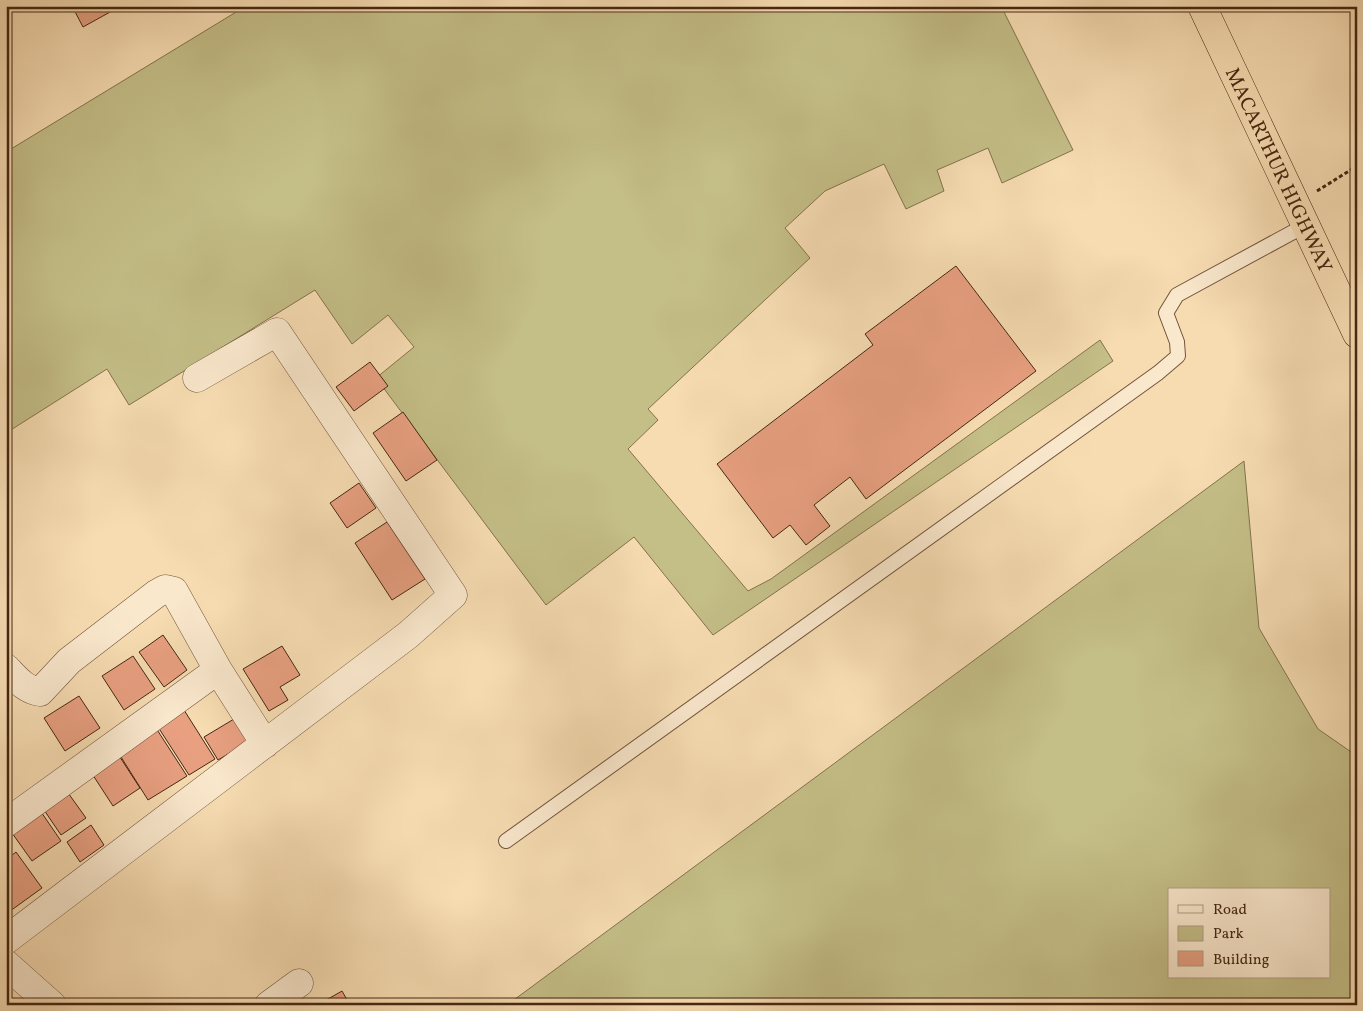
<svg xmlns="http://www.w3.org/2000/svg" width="1363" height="1011" font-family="Vollkorn,serif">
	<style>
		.green { fill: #c4be87; stroke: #84724d; fill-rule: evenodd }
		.building { fill: #e8a081; stroke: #452713 }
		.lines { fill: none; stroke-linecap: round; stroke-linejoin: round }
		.service-casing { stroke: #72543b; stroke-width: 16 }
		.minor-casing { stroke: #72543b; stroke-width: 29 }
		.trunk-casing { stroke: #452713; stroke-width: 29 }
		.path { stroke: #452713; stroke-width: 3; stroke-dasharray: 4 2.5; stroke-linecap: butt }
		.service { stroke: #fae8cd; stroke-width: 14 }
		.minor { stroke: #fae8cd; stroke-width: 28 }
		.trunk { stroke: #f7dcb2; stroke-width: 28 }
		.labels { text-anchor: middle; stroke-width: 4.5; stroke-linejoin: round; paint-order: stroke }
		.street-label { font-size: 20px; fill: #452713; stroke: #fae8cd }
	</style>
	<rect width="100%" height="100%" fill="#f7dcb2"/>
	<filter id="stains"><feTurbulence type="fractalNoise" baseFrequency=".004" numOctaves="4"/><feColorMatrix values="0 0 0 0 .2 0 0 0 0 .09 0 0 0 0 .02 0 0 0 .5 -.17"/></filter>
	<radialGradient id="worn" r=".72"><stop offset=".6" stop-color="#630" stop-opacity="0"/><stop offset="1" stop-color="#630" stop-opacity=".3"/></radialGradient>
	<!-- green -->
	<path class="green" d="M246 6H1001L1073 150 1002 183 988 148 937 170 944 191 906 209 884 164 825 191 785 228 810 258 648 409 658 420 628 449 748 591 771 579 1100 340 1113 361 713 635 634 537 546 605 376 378 414 347 388 315 352 344 315 290 129 405 107 369 6 433V152Z
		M1244 461 1259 628 1318 729 1357 756V1005H507ZM1169 890H1329V977H1169Z"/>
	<!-- building -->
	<path class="building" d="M72 6H121L83 27Z
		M956 266 1036 371 866 499 850 477 814 505 830 526 806 545 790 525 773 538 717 464 873 345 865 334Z
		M370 362 388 386 354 411 336 387Z
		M403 412 437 460 406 481 373 433Z
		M359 483 376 508 347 528 330 503Z
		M387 522 425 579 392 600 355 543Z
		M163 635 187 670 164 687 139 652Z
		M282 646 300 675 280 687 288 700 269 711 243 669Z
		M133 656 155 689 124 710 102 676Z
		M79 696 100 728 65 751 44 718Z
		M184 710 215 759 189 775 158 727Z
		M239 716 253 739 218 760 204 737Z
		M154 725 187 776 148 800 116 749Z
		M114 748 140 788 113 806 87 766Z
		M66 790 86 818 61 835 42 807Z
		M37 806 61 841 32 861 7 826Z
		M91 825 104 845 80 862 67 842Z
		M16 852 42 888 6 914V860Z
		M342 991 350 1005H322L321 1003Z"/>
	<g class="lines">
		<defs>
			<path id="service" d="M506 841 1158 373 1178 356 1177 342 1166 313 1177 295 1306 225"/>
			<path id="minor" d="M6 668C16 678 25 690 40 692L69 661 156 594 165 589 174 591 218 670 265 744
				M6 823 218 670
				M6 940 408 635 453 595 277 332 197 378
				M6 964 52 1005
				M269 1005 299 983"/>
			<g id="trunk">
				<path id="s1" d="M1202 6 1357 334"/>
			</g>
		</defs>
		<!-- service casing -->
		<use href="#service" class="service-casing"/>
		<!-- minor casing -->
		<use href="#minor" class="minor-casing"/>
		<!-- trunk casing -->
		<use href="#trunk" class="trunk-casing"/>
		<!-- path -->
		<path class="path" d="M1317 191 1357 166"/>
		<!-- service -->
		<use href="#service" class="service"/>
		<!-- minor -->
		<use href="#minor" class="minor"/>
		<!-- trunk -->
		<use href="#trunk" class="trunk"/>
	</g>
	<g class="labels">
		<!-- street labels -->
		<g class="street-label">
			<text dy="7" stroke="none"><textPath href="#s1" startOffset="181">MACARTHUR HIGHWAY</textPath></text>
		</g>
	</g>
	<!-- margin -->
	<rect width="1363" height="1011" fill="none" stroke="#f7dcb2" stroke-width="25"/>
	<rect x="8" y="8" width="1348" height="996" fill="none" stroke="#452713" stroke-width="2.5"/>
	<rect x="12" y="12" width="1338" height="986" fill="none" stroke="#452713"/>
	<!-- legend -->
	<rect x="1168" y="888" width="162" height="90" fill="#fae8cd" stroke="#b29b83"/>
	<rect x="1178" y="905" width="25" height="8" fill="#fae8cd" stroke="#b29b83"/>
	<text x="1213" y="914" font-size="15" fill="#452713">Road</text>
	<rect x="1178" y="926" width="25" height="15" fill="#c4be87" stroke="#b29b83"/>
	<text x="1213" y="938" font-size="15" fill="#452713">Park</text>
	<rect x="1178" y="951" width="25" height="15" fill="#e8a081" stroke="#b29b83"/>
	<text x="1213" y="964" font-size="15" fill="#452713">Building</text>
	<rect width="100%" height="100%" filter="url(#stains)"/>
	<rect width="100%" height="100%" fill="url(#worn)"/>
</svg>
